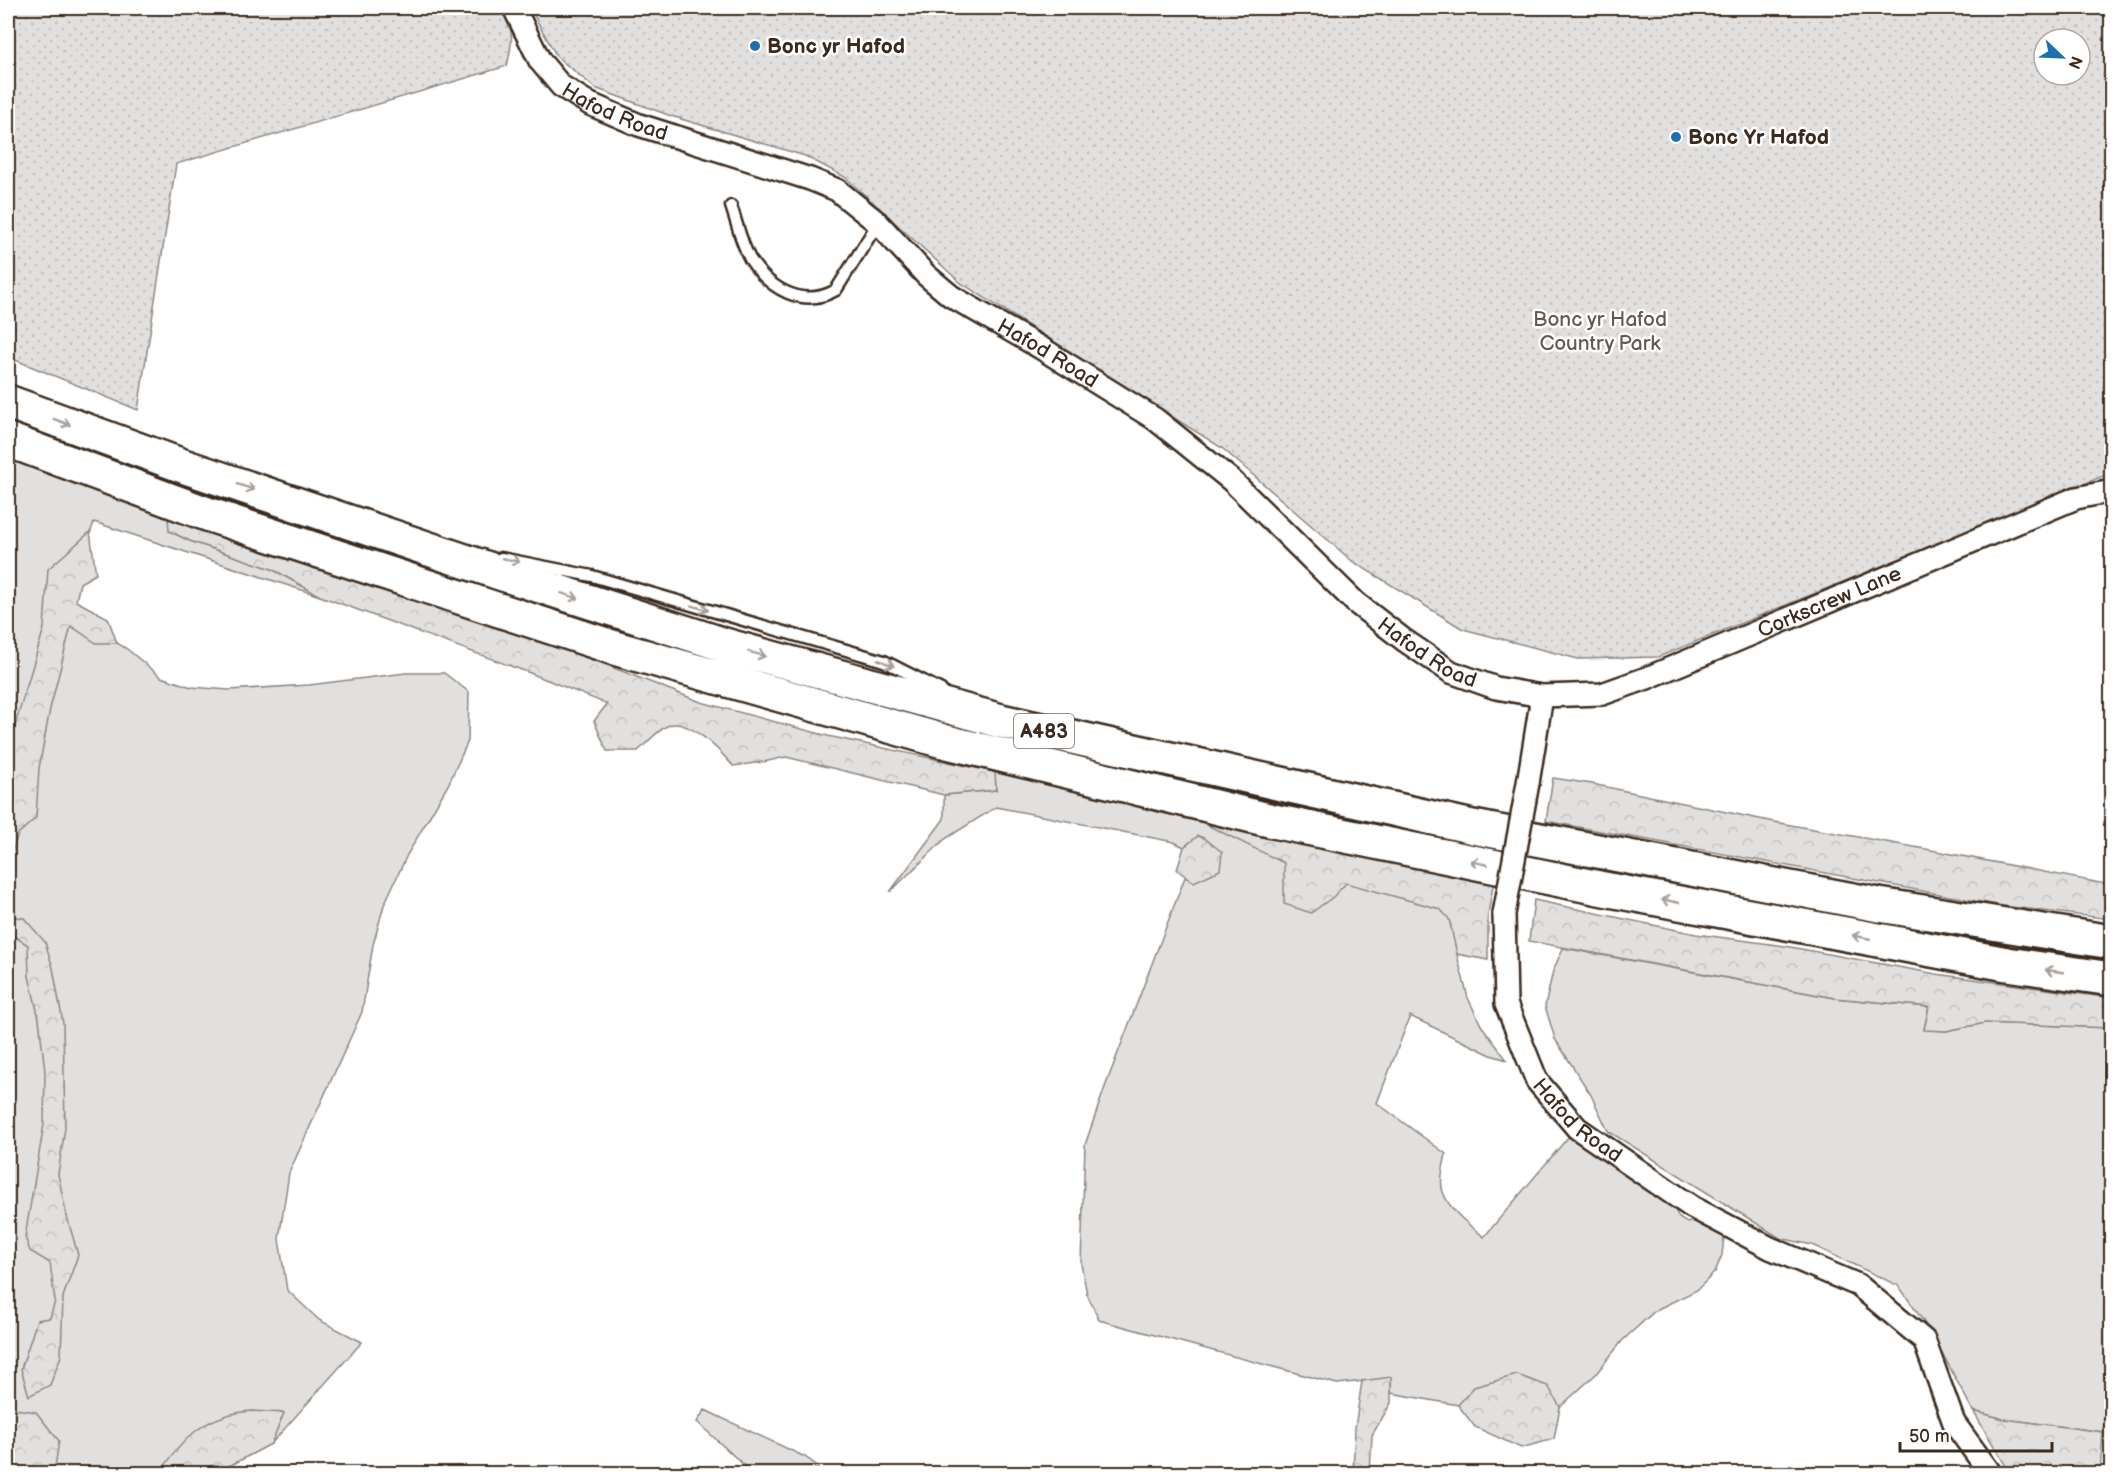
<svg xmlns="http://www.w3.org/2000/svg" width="2119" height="1481" font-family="'Balsamiq Sans',sans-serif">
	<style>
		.green { fill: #e2e0de; stroke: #8e857e; stroke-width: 1.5 }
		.forest { fill: url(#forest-crowns); stroke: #8e857e; stroke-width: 1.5 }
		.park { fill: url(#park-dots); stroke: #8e857e; stroke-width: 1.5; fill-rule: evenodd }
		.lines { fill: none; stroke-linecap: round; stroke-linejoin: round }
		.lane-casing { stroke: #3b2a1e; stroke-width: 15 }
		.street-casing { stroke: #3b2a1e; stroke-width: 26 }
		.highway-casing { stroke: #3b2a1e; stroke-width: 38 }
		.lane { stroke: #fff; stroke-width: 10 }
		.street { stroke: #fff; stroke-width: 21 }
		.highway { stroke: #fff; stroke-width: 33 }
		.street-bridge-casing { stroke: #3b2a1e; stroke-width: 26; stroke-linecap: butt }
		.street-bridge { stroke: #fff; stroke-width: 21 }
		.oneway { stroke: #a79f9a }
		.poi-dot { fill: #1f6fb2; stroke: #fff; stroke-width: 2 }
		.labels { text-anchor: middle; stroke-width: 5; stroke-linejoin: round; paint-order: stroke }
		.shield { fill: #fff; stroke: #766a62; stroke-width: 1.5 }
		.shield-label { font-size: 20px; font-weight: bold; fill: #3b2a1e }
		.poi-label { font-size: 21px; font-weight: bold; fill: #3b2a1e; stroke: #fff; text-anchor: start }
		.street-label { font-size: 21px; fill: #3b2a1e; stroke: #fff }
		.park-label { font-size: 21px; fill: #65584e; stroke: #fff }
	</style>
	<defs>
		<pattern id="forest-crowns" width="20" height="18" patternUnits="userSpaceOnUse" patternTransform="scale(1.5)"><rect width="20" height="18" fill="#e2e0de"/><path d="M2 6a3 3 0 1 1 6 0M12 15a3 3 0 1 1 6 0" fill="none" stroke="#c3c0be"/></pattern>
		<pattern id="park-dots" width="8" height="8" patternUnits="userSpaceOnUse" patternTransform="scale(1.5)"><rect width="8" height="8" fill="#e2e0de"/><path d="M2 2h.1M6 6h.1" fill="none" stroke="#c3c0be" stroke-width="1.8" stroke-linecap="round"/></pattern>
	</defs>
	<rect width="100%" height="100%" fill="#fff"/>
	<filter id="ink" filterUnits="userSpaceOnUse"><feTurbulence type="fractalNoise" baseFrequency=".0167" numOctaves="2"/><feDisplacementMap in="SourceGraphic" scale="12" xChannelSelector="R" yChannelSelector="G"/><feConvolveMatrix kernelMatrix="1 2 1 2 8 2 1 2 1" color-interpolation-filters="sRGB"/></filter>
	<g filter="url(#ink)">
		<!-- green -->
		<path class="green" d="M8 453 226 535 169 531 190 541 272 569 320 596 94 522 64 610 127 649 161 677 191 687 229 690 309 685 406 673H444L469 692 468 741 448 785 407 855 384 905 373 945 362 1012 289 1173 279 1239 287 1290 319 1320 362 1342 271 1444 216 1473H35L8 1450Z
			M995 772 1259 835 1207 825 1470 896 1457 955 1468 998 1481 1025 1507 1060 1491 1055 1410 1016 1377 1103 1446 1154C1444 1165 1439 1181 1443 1192 1449 1210 1469 1225 1484 1237L1570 1135 1613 1167 1669 1198 1679 1218 1687 1223 1696 1220 1724 1237 1722 1255 1715 1272 1697 1290 1656 1310 1623 1340 1595 1375 1560 1407 1458 1405 1391 1393V1378L1337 1384 1099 1320 1087 1294 1081 1264 1085 1145 1105 1087 1185 877 1194 882 1198 836 1184 847 1174 842 996 807 945 839 890 892 944 819V795L996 790Z
			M1563 948 1835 998 1929 1007 1924 1029 1946 1031 1985 1023 2111 1028 2112 1346 2103 1432 2004 1419 1973 1411 1932 1334 1899 1286 1812 1245 1780 1238 1608 1131 1591 1095 1555 1039 1545 1006 1553 971Z
			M705 1410 805 1457 819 1467 811 1473H744L747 1468 697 1422Z"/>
		<!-- forest -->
		<path class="forest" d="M168 517 377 585 596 661 701 702 828 736 995 772 996 790 944 795 786 757 763 762 733 766C721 752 687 715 667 726 657 731 647 743 638 751H607L594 721 607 704 530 673 320 596 272 569 190 541 169 531Z
			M90 532 96 574 80 583 76 601 108 618 117 643H96L71 626 50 709 39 768 36 818 18 834 8 865V749L44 628 48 569Z
			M1553 778 1592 784 1774 822 1931 850 2111 885V919L2003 906 1546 821Z
			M1205 824 1494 880 1488 914V960L1457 954 1449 919 1440 909 1346 883 1333 897 1311 913 1284 904V863Z
			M1198 836 1204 838 1222 852 1220 870 1194 882 1177 870 1184 847Z
			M1534 900 1696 934 1785 946 1936 974 2111 998V1028L1985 1023 1946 1031 1924 1030 1929 1007 1835 998 1529 941Z
			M10 916 24 918 45 942 53 968 63 1023 65 1128 58 1174 66 1213 78 1255 63 1297 61 1356 50 1385 29 1396 21 1369 37 1320 50 1318 55 1301 50 1263 30 1251 25 1237 44 1124 45 1072 39 1019 29 976 28 945 9 933Z
			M1517 1375 1548 1386 1560 1407 1554 1439 1521 1448 1475 1427 1458 1405 1474 1387Z
			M1391 1377V1403L1372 1435 1370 1473H1353L1355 1428 1362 1381Z
			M8 1408 36 1412 59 1441 54 1473H8Z
			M252 1411 284 1413 271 1444 216 1473H160C184 1436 207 1414 252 1411Z
			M1973 1411 2004 1419 2103 1432 2100 1473H2010Z"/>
		<!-- park -->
		<path class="park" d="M8 8H503C514 31 513 41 507 66L176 164 138 410 8 357Z
			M530 8H2111V473L1658 657 1578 659 1463 629 1352 561 1222 448 961 283 845 177 805 156 671 116 595 88 557 57ZM2044 39H2080V75H2044Z"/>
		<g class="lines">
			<defs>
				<path id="lane" d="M731 206C737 223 741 243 750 259 769 289 803 309 836 290L878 223
					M501 558 592 576 884 661 941 690"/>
				<g id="street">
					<path id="s1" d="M514 8 540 61 561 86 590 104 639 125 810 179 837 190 878 223 926 275 951 296 1041 348 1155 419 1231 480 1356 603 1404 640 1451 672 1496 688 1542 696 1602 694 1647 678 2076 498 2112 491"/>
					<path d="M1528 783 1542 696"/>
					<path id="s2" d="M1504 914 1506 1004 1537 1081 1577 1128 1692 1207 1770 1248 1858 1285 1924 1340 1954 1423 1991 1474"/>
				</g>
				<path id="highway" d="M8 402 186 467 503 574 728 646 1001 721 1473 827 1879 905 2112 942
					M8 440 210 515 618 649 943 741 1273 821 1604 889 2007 964 2112 979"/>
			</defs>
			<!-- lane casing -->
			<use href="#lane" class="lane-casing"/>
			<!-- street casing -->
			<use href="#street" class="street-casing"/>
			<!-- highway casing -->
			<use href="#highway" class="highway-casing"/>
			<!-- lane -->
			<use href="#lane" class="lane"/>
			<!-- street -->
			<use href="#street" class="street"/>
			<!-- highway -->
			<use href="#highway" class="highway"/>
			<defs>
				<path id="street-bridge" d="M1504 914 1528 783"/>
			</defs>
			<!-- street-bridge casing -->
			<use href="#street-bridge" class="street-bridge-casing"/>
			<!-- street-bridge -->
			<use href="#street-bridge" class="street-bridge"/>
		</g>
		<!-- one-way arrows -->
		<defs><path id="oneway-shaft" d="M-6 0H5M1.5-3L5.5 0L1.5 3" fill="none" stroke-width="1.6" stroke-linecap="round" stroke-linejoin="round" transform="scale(1.5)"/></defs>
		<g class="oneway">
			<use href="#oneway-shaft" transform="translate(62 422) rotate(20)"/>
			<use href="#oneway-shaft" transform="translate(246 487) rotate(18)"/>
			<use href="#oneway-shaft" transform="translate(511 560) rotate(12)"/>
			<use href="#oneway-shaft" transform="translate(570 596) rotate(18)"/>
			<use href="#oneway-shaft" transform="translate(700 608) rotate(16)"/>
			<use href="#oneway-shaft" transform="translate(757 654) rotate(15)"/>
			<use href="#oneway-shaft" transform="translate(886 663) rotate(23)"/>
			<use href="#oneway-shaft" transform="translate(1479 863) rotate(-168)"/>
			<use href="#oneway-shaft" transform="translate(1670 901) rotate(-169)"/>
			<use href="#oneway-shaft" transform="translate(1861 937) rotate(-169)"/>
			<use href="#oneway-shaft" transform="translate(2054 971) rotate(-172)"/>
		</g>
	</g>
	<!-- markers -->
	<g class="poi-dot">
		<circle cx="755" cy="46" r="6"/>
		<circle cx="1676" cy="137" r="6"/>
	</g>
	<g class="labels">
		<!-- shield labels -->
		<rect class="shield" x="1014" y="714" width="60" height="34" rx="4.5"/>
		<g class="shield-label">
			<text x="1044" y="738">A483</text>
		</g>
		<!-- poi labels -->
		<g class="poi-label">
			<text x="767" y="53">Bonc yr Hafod</text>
			<text x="1688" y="144">Bonc Yr Hafod</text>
		</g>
		<!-- street labels -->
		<g class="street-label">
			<text dy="7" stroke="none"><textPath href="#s1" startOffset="152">Hafod Road</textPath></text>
			<text dy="7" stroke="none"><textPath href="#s1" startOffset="656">Hafod Road</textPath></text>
			<text dy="7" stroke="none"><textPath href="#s1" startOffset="1572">Corkscrew Lane</textPath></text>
			<text dy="7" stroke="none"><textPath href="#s1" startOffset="1142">Hafod Road</textPath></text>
			<text dy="7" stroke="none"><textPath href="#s2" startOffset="230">Hafod Road</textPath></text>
		</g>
		<!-- park labels -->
		<g class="park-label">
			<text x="1600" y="326">Bonc yr Hafod<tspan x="1600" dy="24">Country Park</tspan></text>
		</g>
	</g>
	<!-- margin -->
	<rect width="2119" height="1481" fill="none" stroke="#fff" stroke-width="30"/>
	<rect x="15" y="15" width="2089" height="1451" fill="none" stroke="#3b2a1e" stroke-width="2" filter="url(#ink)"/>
	<!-- north arrow -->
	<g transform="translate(2062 57) rotate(113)"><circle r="28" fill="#ffffff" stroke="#b1aaa5" stroke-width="1.5"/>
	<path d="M0-4.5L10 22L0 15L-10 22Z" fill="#1f6fb2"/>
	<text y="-9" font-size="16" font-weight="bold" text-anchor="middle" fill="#3b2a1e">N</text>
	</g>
	<!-- scale -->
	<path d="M1900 1442v9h152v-9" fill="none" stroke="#3b2a1e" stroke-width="3"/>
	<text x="1909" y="1442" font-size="18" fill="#3b2a1e" stroke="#ffffff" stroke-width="4.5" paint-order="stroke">50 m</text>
</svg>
